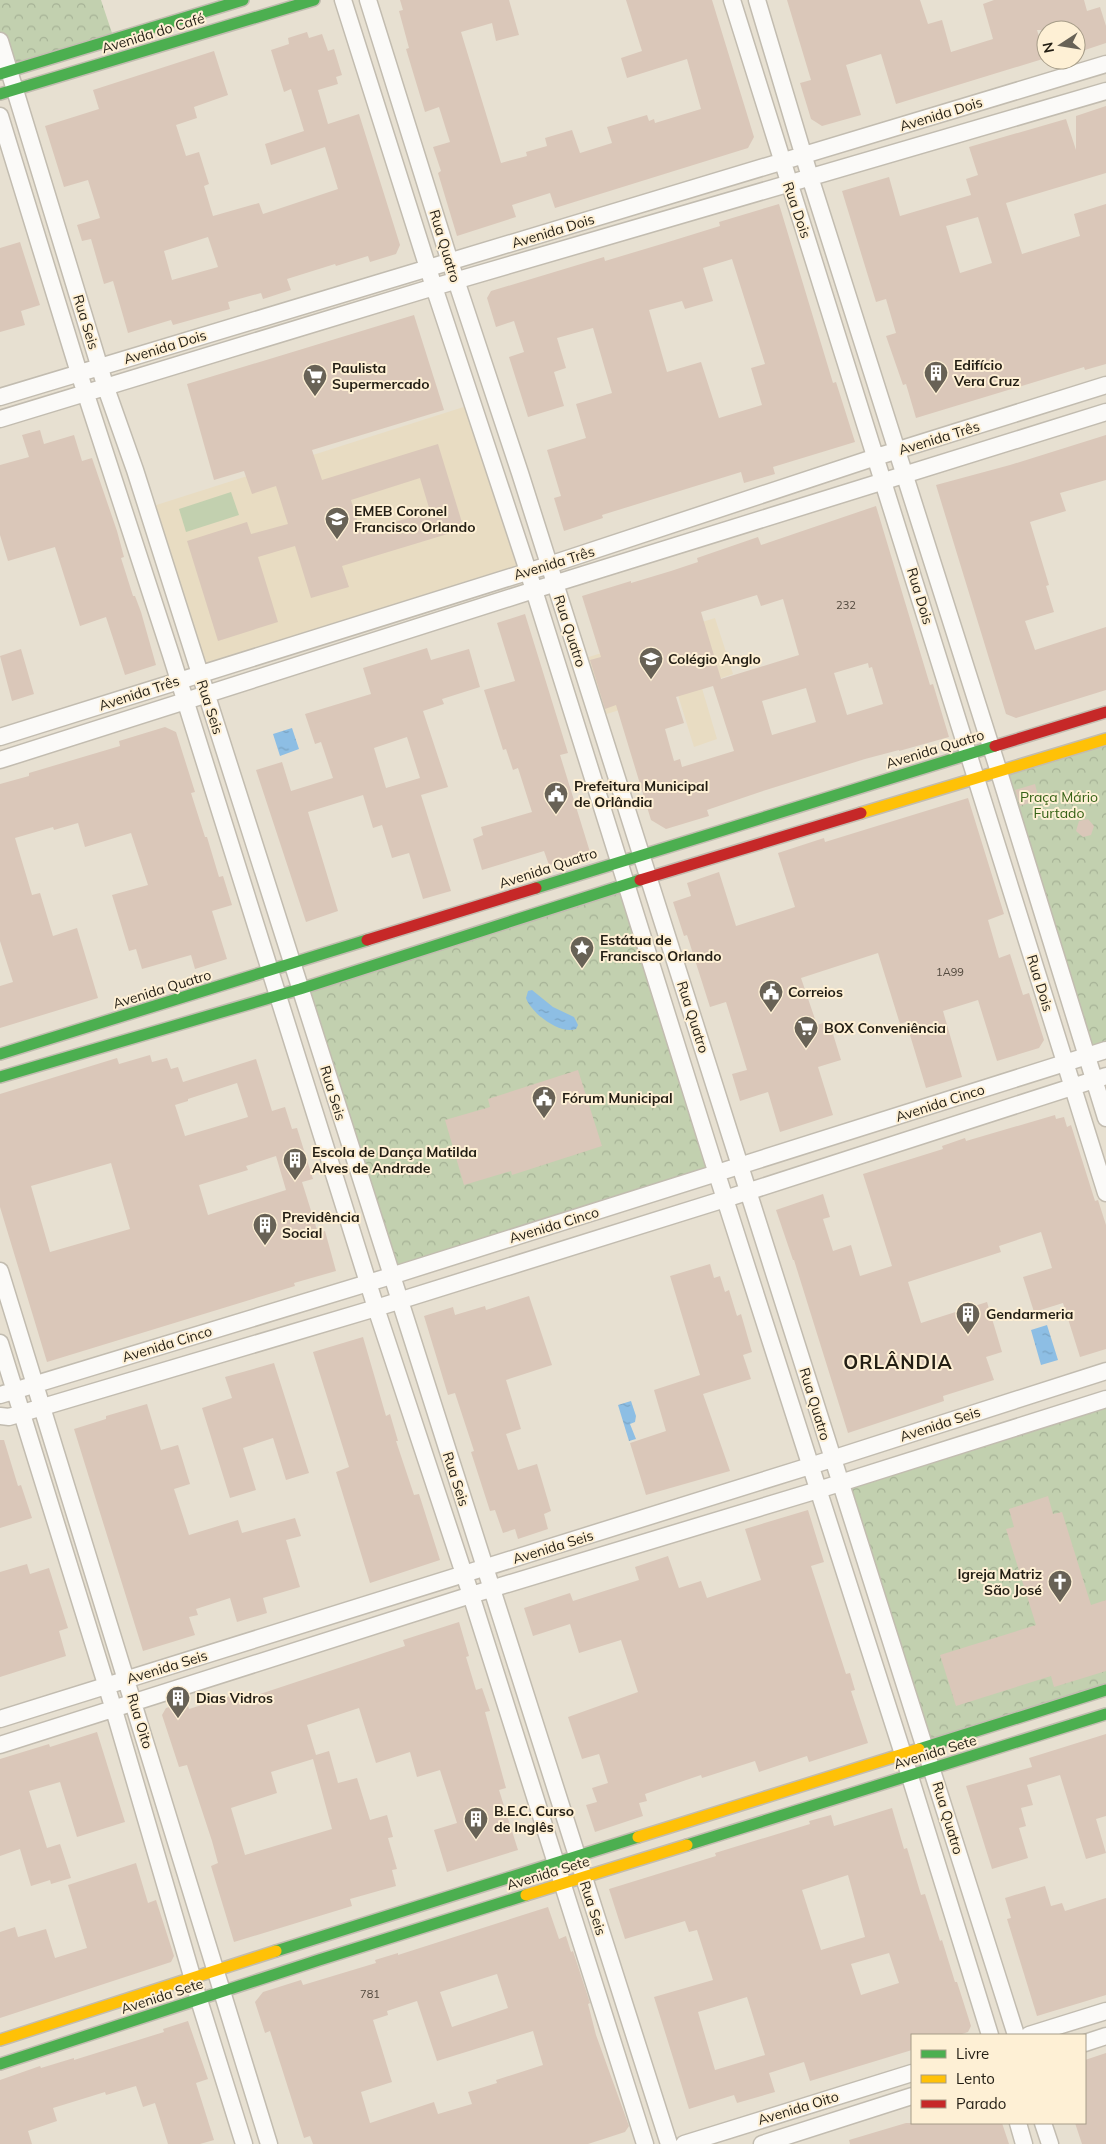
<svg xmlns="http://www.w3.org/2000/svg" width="1106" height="2144" font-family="Mulish,sans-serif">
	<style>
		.built { fill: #e8dcc2 }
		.park { fill: url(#park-crowns) }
		.garden { fill: #c2d0af }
		.water { fill: url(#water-ripples) }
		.building { fill: #dac7b9; fill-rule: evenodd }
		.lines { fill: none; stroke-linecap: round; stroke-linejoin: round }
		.street-casing { stroke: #c2bcb0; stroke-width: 19 }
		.fast-casing { stroke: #c2bcb0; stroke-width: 14 }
		.slow-casing { stroke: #c2bcb0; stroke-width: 14 }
		.jam-casing { stroke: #c2bcb0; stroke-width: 14 }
		.street { stroke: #fbfaf8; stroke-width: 16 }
		.fast { stroke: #4caf50; stroke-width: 11 }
		.slow { stroke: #ffc107; stroke-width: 11 }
		.jam { stroke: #c62828; stroke-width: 11 }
		.labels { text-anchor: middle; stroke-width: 4; stroke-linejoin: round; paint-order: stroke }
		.number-label { font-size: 11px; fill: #51483d }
		.street-label { font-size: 14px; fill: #231e14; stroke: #fef0d5 }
		.poi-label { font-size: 14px; font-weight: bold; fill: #231e14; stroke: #fef0d5; text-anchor: start }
		.park-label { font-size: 14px; fill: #366216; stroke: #fef0d5 }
		.district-label { font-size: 19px; font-weight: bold; letter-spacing: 1px; fill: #231e14; stroke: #fef0d5 }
	</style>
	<defs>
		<pattern id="park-crowns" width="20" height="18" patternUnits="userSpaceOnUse" patternTransform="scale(1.25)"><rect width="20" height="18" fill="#c2d0af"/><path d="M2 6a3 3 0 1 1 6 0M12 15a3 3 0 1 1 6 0" fill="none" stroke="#a6b296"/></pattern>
		<pattern id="water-ripples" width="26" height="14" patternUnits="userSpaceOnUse" patternTransform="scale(1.25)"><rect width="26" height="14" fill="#8dbee4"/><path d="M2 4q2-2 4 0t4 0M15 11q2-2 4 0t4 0" fill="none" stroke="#79a3c3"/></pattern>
	</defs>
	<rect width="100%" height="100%" fill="#e7e0d1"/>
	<!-- built -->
	<path class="built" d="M473 404 528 571 199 674 147 508Z
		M715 618 733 674 701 685 717 739 694 747 677 692 597 717 579 660Z"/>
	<!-- park -->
	<path class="park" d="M0 0H101L114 39 10 71 0 41Z
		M1106 740V1050L1087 1056 1000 772Z
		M626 885 717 1174 391 1276 300 989Z
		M1106 1399V1690L925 1747 840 1483Z"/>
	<!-- garden -->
	<path class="garden" d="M231 492 239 515 186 532 179 509Z"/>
	<!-- water -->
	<path class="water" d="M292 728 299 749 280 756 273 734Z
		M532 990 553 1007 574 1017 578 1025 576 1029C560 1035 531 1013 526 998L528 991Z
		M1047 1325 1058 1360 1041 1365 1031 1330Z
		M631 1401 636 1416 635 1422 630 1424 636 1439 629 1441 618 1405Z"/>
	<!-- building -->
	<path class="building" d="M400 0H509L519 35 496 41 492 23 461 32 501 163 527 156 526 152 547 146 545 138 572 130 580 153 612 143 607 127 647 115 649 121 654 119 655 123 701 109 687 59 627 78 621 58 642 51 626 0H712L754 137 748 148 555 208 550 193 512 205 516 217 457 236 438 173 441 171 433 147 450 142 439 107 425 112 406 49 409 48 399 11 403 10Z
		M787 0H920L928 24 942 20 951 52 993 39 983 4 994 0H1084L1087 11 1100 7 1106 26V43L1076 53V30H1037L1046 58 896 104 881 54 846 65 861 115 822 126 811 119 800 83 811 80Z
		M307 32 309 38 322 34 328 51 334 49 342 75 336 77 338 84 318 90 328 124 359 114 400 245 396 254 370 262 368 256 336 266 335 264 287 279 291 290 263 299 261 293 228 302 230 309 173 325 171 320 128 333 113 281 104 284 91 239 82 241 77 225 100 218 88 180 64 187 45 126 99 109 93 90 214 51 228 95 194 107 197 118 176 125 186 156 199 152 209 184 204 186 213 216 259 203 263 214 338 189 325 147 271 165 265 144 304 131 291 89 284 92 271 50 289 44 288 38ZM208 237 218 267 172 280 164 251Z
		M1106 106V173L1006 203 1022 254 1080 236 1074 214 1106 204V364L1085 370 1084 367 916 418 906 384 903 385 886 336 896 333 886 299 876 302 842 191 889 177 900 216 971 195 966 179 978 175 969 147 1066 119 1076 150V116ZM978 217 992 263 960 273 946 226Z
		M779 204 833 383 836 382 855 442 773 467 775 474 744 483 741 472 602 515 603 518 564 531 554 498 561 496 547 450 586 438 576 404 612 393 593 328 557 338 566 368 554 372 564 406 528 417 509 357 524 352 514 321 496 327 487 298 491 291 604 257 605 261 665 243 720 226 719 222ZM732 259 765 364 751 368 762 405 719 418 701 362 667 372 649 310 682 301 685 309 713 301 703 268Z
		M20 242 40 305 21 311 25 325 0 332V248Z
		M414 315 444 410 312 450 322 480 438 444 464 529 342 566 349 587 311 598 295 546 258 557 278 622 218 641 187 541 247 522 251 534 288 524 276 486 252 494 244 471 214 480 187 384ZM420 478 430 511 361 533 351 500Z
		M40 430 44 444 74 435 82 461 92 458 117 531 124 557 121 558 133 596H135L141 612 156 665 125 675 106 617 80 626 55 547 8 561 0 535V465L29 457 22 435Z
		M1106 435V480L1060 493 1066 511 1030 522 1049 585 1046 586 1054 612 1025 621 1035 650 1106 627V690L1016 718 1006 714 936 485 1010 465Z
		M876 506 930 685 933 684 949 737 899 751V750L865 759 760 792 707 810 709 816 666 829 651 820 616 705 605 709 590 660 601 657 582 596 631 581V583L671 571 698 562 697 558 758 537 761 545ZM757 595 761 606 783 599 799 655 721 679 701 612ZM868 663 869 668 872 667 883 704 847 715 834 673ZM713 686 734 751 682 767 680 759 674 761 665 729 684 723 676 697ZM806 688 816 722 772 735 762 701Z
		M525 614 568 753 560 755 590 852 549 865 544 851 482 870 473 839 483 835 481 827 532 812 518 768 513 770 506 749 503 750 484 690 515 681 497 623Z
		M427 648 431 660 469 649 480 687 442 699 444 704 423 711 448 787 421 795 451 891 423 899 409 853 392 858 382 825 373 828 363 795 308 812 338 911 306 922 256 770 282 762 291 791 333 778 321 742 315 744 305 714 371 694 363 668ZM407 737 420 778 386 788 374 748Z
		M21 649 34 694 12 701 0 656Z
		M165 727 176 732 195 792 191 793 205 837H207L219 877 223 876 232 905 212 911 227 959 195 969 191 955 142 969 136 949 129 951 112 895 148 885 131 833 85 847 78 823 54 830 53 827 15 838 32 895 40 893 53 936 77 928 98 998 0 1028V986L13 982 0 941V784L29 776V773L120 746 119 741Z
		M1035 784 1039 800 1020 806 1015 790Z
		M968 798 1004 914 988 920 999 958 1010 954 1023 995 1029 993 1044 1040 1039 1048 997 1061 978 1000 943 1011 962 1077 926 1088 906 1022 900 1024 878 953 801 978 817 1025 829 1021 841 1060 818 1067 833 1115 780 1132 768 1092 740 1101 732 1074 747 1070 726 1002 710 1007 687 935 684 936 673 902 691 896 687 883 719 872 736 926 795 907 778 853 824 838 825 842Z
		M1088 819 1094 826 1091 835 1083 837 1076 831 1079 821Z
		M150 1055 152 1062 167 1058 171 1069 178 1067 183 1082 256 1059 272 1111 285 1107 292 1129 297 1128 313 1179 302 1182 318 1233 325 1231 336 1271 294 1283 295 1286 47 1362 0 1207V1094L117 1058 119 1064ZM237 1083 248 1117 185 1136 175 1105 188 1101V1099ZM276 1156 286 1190 208 1215 199 1185 248 1170 246 1166ZM111 1163 130 1229 50 1252 31 1186Z
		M578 1070 602 1146 512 1175 511 1171 464 1185 445 1120 490 1107 488 1099Z
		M1055 1115 1056 1119 1064 1117 1067 1127 1071 1125 1095 1201 1098 1200 1106 1225V1349L1080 1357 1063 1303 1034 1312 1023 1277 1052 1268 1041 1232 999 1246 1001 1252 908 1282 921 1323 987 1302 1002 1352 986 1357 994 1380 943 1396 944 1401 848 1433 794 1260H793L776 1210 823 1194 830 1217 823 1219 833 1251 851 1245 860 1276 892 1266 863 1174 943 1149 942 1146 965 1138 966 1141Z
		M710 1264 714 1278 720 1276 725 1292 729 1290 737 1316 741 1314 752 1352 743 1355 751 1379 703 1394 730 1471 646 1495 630 1443 666 1431 654 1390 700 1375 670 1276Z
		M529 1296 552 1365 506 1380 521 1429 506 1434 518 1470 537 1464 551 1511 544 1514 548 1529 518 1539 515 1529 503 1533 495 1510 490 1511 471 1452 474 1451 455 1393 448 1395 424 1316 453 1307 455 1315 485 1306 486 1310Z
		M363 1337 386 1416 390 1414 398 1441H396L414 1495 419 1494 440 1560 370 1583 336 1472 349 1467 313 1352Z
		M274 1363 309 1473 286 1480 273 1438 243 1448 256 1490 230 1498 202 1408 232 1398 225 1377Z
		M147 1404 161 1450 178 1445 190 1484 174 1489 189 1535 238 1520 242 1533 295 1518 301 1536 286 1540 300 1587 263 1598 267 1613 237 1622 230 1598 196 1609 198 1615 189 1617 195 1635 143 1651 74 1429 106 1419V1416Z
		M0 1440H4L18 1486 21 1485 32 1518 0 1528Z
		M1048 1496 1053 1514 1062 1512 1091 1605 1106 1600V1671L1054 1687 1051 1676 956 1706 940 1655 1036 1625 1006 1529 1014 1527 1009 1509Z
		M808 1510 824 1562 811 1566 846 1674 850 1673 855 1690 851 1691 868 1743 809 1762 807 1756 759 1772 755 1761 702 1778 701 1775 645 1794 647 1801 639 1803 643 1816 595 1832 586 1805 597 1802 592 1788 608 1783 599 1754 582 1759 568 1717 638 1692 621 1640 579 1653 570 1624 533 1636 524 1608 570 1593 573 1601 639 1580 635 1567 668 1556 679 1588 701 1581 707 1598 761 1580 745 1529Z
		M27 1564 30 1574 49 1568 68 1628 59 1631 66 1656 0 1677V1572Z
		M459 1622 469 1656 466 1657 476 1690 482 1688 490 1711 485 1712 506 1788 499 1790 518 1850 447 1872 434 1830 457 1823 440 1770 417 1777 410 1752 376 1763 359 1708 307 1725 316 1755 329 1751 338 1783 357 1778 370 1820 387 1815 393 1837 388 1838 397 1869 392 1870 396 1886 350 1899 352 1906 234 1942 211 1866 218 1863 212 1841 187 1765 179 1767 162 1715 166 1708 187 1702 189 1709 243 1692 245 1699 405 1646 403 1640ZM313 1759 332 1829 245 1855 231 1808 277 1793 271 1772Z
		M97 1732 125 1822 77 1837 60 1782 29 1791 47 1848 60 1844 71 1878 51 1884 50 1880 31 1886 20 1849 0 1856V1759L49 1744 50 1747Z
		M1106 1734V1816L1096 1819 1106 1853 1086 1859 1060 1775 1027 1785 1033 1805 1021 1808 1026 1826 1019 1828 1028 1858 992 1869 966 1786 1032 1767 1029 1758Z
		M892 1808 904 1849 907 1848 921 1895 925 1894 940 1941 942 1940 955 1982H957L971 2026 968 2032 959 2035H912V2050L810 2081 804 2062 769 2073 775 2092 737 2103 734 2095 689 2109 654 1997 713 1980 697 1930 689 1932 685 1921 625 1939 609 1889 716 1856 715 1853 810 1824 809 1821 831 1815 834 1826ZM848 1875 865 1937 821 1950 802 1890ZM889 1953 899 1983 861 1995 851 1964ZM747 1997 765 2055 715 2070 698 2012Z
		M136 1863 148 1903 156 1900 174 1956 171 1962 0 2018V1932L15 1927 18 1937 46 1929 55 1958 87 1948 68 1885Z
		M1045 1886 1051 1906 1062 1903 1065 1911 1106 1898V1995L1037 2016 1007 1919 1011 1918 1005 1898Z
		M548 1907 559 1939 566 1936 571 1952 573 1951 590 2003 588 2004 596 2035 629 2126 625 2132 588 2144H313L310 2136 304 2138 270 2031 265 2033 255 2002 263 1992 301 1980 303 1985 376 1963 375 1960 398 1953V1955ZM497 1974 508 2008 452 2027 440 1992ZM417 2001 437 2061 533 2031 543 2065 496 2080 497 2083 468 2092 472 2104 438 2114 434 2102 370 2123 361 2092 392 2082 373 2020 388 2015 387 2011Z
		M188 2021 208 2079 196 2083 214 2140 200 2144H168L155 2103 143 2107 136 2086 106 2095 105 2092 53 2108 57 2121 28 2131 32 2144H0V2080L40 2066 41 2068 74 2058V2060L164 2032 163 2029Z
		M1106 2053V2144H1082L1075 2123H1085V2060Z
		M906 2123H1002L1009 2144H850L849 2140Z"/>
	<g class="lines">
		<defs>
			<path id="street" d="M343 0 434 287 528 571 717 1174 903 1754 990 2035
				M368 0 450 262 520 473 1016 2035
				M732 0 1106 1193
				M757 0 810 177 999 772 1106 1118
				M0 41 106 388 135 470 669 2144
				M0 116 79 373 171 655 376 1308 471 1595 645 2144
				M0 397 1106 64
				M0 419 434 287 1106 91
				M0 737 549 565 876 457 1106 385
				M0 760 534 590 1106 412
				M0 1271 269 2144
				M0 1343 114 1710 199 2000 244 2144
				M0 1395 391 1276 1106 1050
				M0 1416 9 1417 376 1308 725 1199 1106 1076
				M0 1719 810 1466 1106 1371
				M0 1745 471 1595 818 1490 1106 1399
				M1029 2035 1106 2011
				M1085 2043 1106 2036
				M1018 2123 1024 2144
				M1043 2123 1050 2144
				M684 2144 912 2073
				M762 2144 912 2096"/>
			<path id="fast" d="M0 74 243 0
				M0 94 314 0
				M536 888 995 746
				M0 1054 367 940
				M0 1077 300 989 640 880
				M919 1749 1106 1690
				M687 1845 1106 1714
				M276 1951 638 1837
				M0 2064 319 1960 526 1895"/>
			<path id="slow" d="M861 813 1106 739
				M638 1837 919 1749
				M526 1895 687 1845
				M0 2040 276 1951"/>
			<path id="jam" d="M995 746 1106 712
				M640 880 861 813
				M367 940 536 888"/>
		</defs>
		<!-- street casing -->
		<use href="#street" class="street-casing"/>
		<!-- fast casing -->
		<use href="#fast" class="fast-casing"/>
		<!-- slow casing -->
		<use href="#slow" class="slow-casing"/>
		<!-- jam casing -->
		<use href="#jam" class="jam-casing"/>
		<!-- street -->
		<use href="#street" class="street"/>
		<!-- fast -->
		<use href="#fast" class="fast"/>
		<!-- slow -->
		<use href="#slow" class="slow"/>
		<!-- jam -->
		<use href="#jam" class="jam"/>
	</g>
	<!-- icons -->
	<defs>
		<symbol id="building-pin" viewBox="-11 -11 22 30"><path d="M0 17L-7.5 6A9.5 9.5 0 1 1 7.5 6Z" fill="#686256" stroke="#fef0d5"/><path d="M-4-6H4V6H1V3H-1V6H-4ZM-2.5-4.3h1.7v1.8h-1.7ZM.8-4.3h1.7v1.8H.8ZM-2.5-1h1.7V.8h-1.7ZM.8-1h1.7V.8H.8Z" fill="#fff"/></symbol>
		<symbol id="supermarket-pin" viewBox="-11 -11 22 30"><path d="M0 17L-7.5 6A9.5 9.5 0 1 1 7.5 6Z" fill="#686256" stroke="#fef0d5"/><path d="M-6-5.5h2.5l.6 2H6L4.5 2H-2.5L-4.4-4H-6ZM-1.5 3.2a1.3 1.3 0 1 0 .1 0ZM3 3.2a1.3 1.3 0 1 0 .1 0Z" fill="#fff"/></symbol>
		<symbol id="school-pin" viewBox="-11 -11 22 30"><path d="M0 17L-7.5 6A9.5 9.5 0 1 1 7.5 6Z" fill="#686256" stroke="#fef0d5"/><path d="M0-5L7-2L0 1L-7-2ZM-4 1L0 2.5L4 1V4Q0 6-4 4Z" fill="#fff"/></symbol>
		<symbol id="civic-pin" viewBox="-11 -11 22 30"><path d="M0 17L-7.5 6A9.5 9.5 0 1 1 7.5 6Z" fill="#686256" stroke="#fef0d5"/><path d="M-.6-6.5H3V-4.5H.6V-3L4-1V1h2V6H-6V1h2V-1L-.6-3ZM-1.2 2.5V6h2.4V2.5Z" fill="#fff"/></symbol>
		<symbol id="sight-pin" viewBox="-11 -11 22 30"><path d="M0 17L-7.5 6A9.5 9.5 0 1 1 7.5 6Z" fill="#686256" stroke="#fef0d5"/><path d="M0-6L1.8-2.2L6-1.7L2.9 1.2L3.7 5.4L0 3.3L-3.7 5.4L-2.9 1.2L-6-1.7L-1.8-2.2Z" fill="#fff"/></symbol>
		<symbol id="church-pin" viewBox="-11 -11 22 30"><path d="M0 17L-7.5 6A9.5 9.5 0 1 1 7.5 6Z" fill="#686256" stroke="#fef0d5"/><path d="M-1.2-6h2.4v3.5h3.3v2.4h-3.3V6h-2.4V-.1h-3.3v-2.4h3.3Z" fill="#fff"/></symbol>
	</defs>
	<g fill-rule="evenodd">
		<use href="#building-pin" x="922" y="359" width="28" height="38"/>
		<use href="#supermarket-pin" x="301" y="362" width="28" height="38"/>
		<use href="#school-pin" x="323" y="505" width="28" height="38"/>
		<use href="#school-pin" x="637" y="645" width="28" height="38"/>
		<use href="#civic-pin" x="542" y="780" width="28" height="38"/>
		<use href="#sight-pin" x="568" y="934" width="28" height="38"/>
		<use href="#civic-pin" x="757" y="978" width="28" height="38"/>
		<use href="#supermarket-pin" x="792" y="1014" width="28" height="38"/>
		<use href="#civic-pin" x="530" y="1084" width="28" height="38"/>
		<use href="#building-pin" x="281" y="1146" width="28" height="38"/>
		<use href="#building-pin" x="251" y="1211" width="28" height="38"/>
		<use href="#building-pin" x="954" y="1300" width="28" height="38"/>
		<use href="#church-pin" x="1046" y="1568" width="28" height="38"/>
		<use href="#building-pin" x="164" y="1684" width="28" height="38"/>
		<use href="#building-pin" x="462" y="1805" width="28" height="38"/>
	</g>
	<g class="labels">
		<!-- number labels -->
		<g class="number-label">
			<text x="846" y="609">232</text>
			<text x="950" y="976">1A99</text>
			<text x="370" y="1998">781</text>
		</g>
		<!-- street labels -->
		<g class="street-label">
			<text transform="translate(153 33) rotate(-17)" y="5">Avenida do Café</text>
			<text transform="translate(941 114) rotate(-17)" y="5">Avenida Dois</text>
			<text transform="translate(797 210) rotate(71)" y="5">Rua Dois</text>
			<text transform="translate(553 231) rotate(-17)" y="5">Avenida Dois</text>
			<text transform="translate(445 246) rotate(73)" y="5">Rua Quatro</text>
			<text transform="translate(86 322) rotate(73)" y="5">Rua Seis</text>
			<text transform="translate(165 347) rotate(-17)" y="5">Avenida Dois</text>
			<text transform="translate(939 438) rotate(-17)" y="5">Avenida Três</text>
			<text transform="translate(554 563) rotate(-17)" y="5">Avenida Três</text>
			<text transform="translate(920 596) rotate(73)" y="5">Rua Dois</text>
			<text transform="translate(570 631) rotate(72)" y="5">Rua Quatro</text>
			<text transform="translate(139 693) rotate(-18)" y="5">Avenida Três</text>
			<text transform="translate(210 707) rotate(72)" y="5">Rua Seis</text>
			<text transform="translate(935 749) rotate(-17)" y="5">Avenida Quatro</text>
			<text transform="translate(548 868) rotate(-18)" y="5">Avenida Quatro</text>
			<text transform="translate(1040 983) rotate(73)" y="5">Rua Dois</text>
			<text transform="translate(162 989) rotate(-17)" y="5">Avenida Quatro</text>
			<text transform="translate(693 1017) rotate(72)" y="5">Rua Quatro</text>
			<text transform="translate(333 1093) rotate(73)" y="5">Rua Seis</text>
			<text transform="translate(940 1103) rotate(-18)" y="5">Avenida Cinco</text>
			<text transform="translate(554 1225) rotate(-17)" y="5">Avenida Cinco</text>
			<text transform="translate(167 1344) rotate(-17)" y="5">Avenida Cinco</text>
			<text transform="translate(815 1404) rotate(73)" y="5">Rua Quatro</text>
			<text transform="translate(940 1424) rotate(-18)" y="5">Avenida Seis</text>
			<text transform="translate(456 1479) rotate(72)" y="5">Rua Seis</text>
			<text transform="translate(553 1547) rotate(-17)" y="5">Avenida Seis</text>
			<text transform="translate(167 1667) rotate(-17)" y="5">Avenida Seis</text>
			<text transform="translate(140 1721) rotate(73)" y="5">Rua Oito</text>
			<text transform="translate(935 1752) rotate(-17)" y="5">Avenida Sete</text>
			<text transform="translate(948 1818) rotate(73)" y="5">Rua Quatro</text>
			<text transform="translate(548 1873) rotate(-17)" y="5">Avenida Sete</text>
			<text transform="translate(593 1908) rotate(72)" y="5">Rua Seis</text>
			<text transform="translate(162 1996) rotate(-18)" y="5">Avenida Sete</text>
			<text transform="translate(798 2108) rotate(-17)" y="5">Avenida Oito</text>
		</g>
		<!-- poi labels -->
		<g class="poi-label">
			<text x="954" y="370">Edifício<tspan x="954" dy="16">Vera Cruz</tspan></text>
			<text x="332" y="373">Paulista<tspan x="332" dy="16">Supermercado</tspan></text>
			<text x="354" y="516">EMEB Coronel<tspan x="354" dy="16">Francisco Orlando</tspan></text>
			<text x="668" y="664">Colégio Anglo</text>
			<text x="574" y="791">Prefeitura Municipal<tspan x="574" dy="16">de Orlândia</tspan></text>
			<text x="600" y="945">Estátua de<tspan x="600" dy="16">Francisco Orlando</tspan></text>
			<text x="788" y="997">Correios</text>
			<text x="824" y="1033">BOX Conveniência</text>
			<text x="562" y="1103">Fórum Municipal</text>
			<text x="312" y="1157">Escola de Dança Matilda<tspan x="312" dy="16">Alves de Andrade</tspan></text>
			<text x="282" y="1222">Previdência<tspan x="282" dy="16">Social</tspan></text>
			<text x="986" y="1319">Gendarmeria</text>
			<text x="1042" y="1579" text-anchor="end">Igreja Matriz<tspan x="1042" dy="16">São José</tspan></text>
			<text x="196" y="1703">Dias Vidros</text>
			<text x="494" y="1816">B.E.C. Curso<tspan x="494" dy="16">de Inglês</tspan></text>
		</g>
		<!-- park labels -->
		<g class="park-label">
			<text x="1059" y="802">Praça Mário<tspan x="1059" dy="16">Furtado</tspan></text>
		</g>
		<!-- district labels -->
		<g class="district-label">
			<text x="898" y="1369">ORLÂNDIA</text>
		</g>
	</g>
	<!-- legend -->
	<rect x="911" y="2034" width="175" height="90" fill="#fef0d5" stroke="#a69c88"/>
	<rect x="921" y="2050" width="25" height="8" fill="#4caf50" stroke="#a69c88"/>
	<text x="956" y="2059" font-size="15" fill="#231e14">Livre</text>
	<rect x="921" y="2075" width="25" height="8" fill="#ffc107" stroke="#a69c88"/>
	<text x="956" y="2084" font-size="15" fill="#231e14">Lento</text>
	<rect x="921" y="2100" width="25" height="8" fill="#c62828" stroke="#a69c88"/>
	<text x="956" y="2109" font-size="15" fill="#231e14">Parado</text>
	<!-- north arrow -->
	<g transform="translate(1061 45) rotate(258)"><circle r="24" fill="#fef0d5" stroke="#a69c88"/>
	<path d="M0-4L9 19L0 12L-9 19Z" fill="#686256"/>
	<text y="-8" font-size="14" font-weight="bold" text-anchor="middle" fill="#231e14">N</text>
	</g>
</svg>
